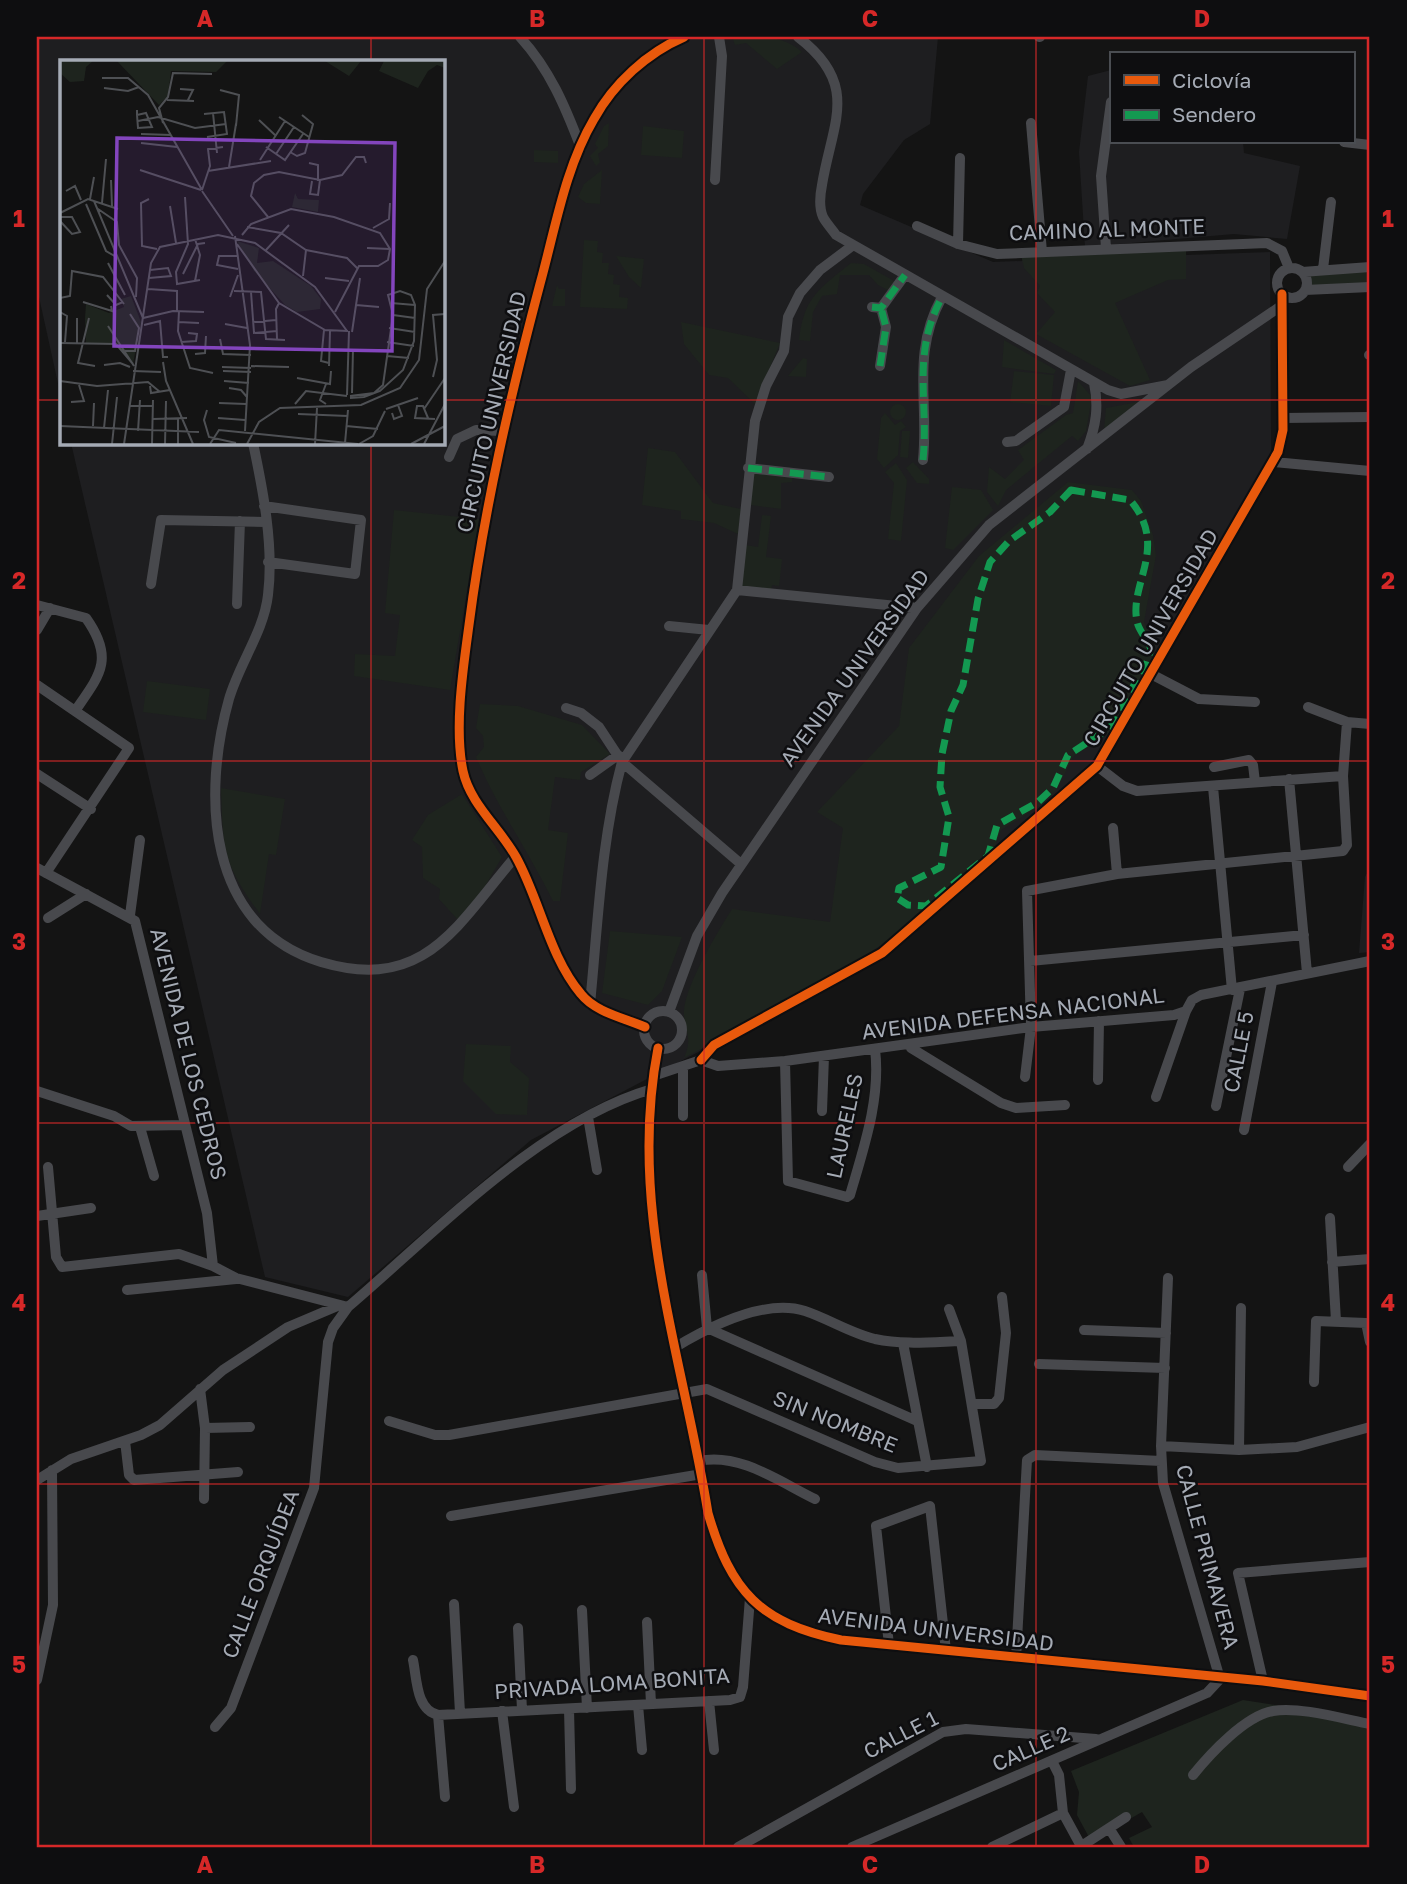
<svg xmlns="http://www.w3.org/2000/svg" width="1407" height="1884" font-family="'Golos Text',sans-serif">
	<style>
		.built { fill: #1e1e20 }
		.green { fill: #1e241e }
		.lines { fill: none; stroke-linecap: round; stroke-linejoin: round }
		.minor { stroke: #48494d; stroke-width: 10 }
		.quiet { stroke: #139951; stroke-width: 7; stroke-dasharray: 14 7; stroke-linecap: butt }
		.cycleway-casing { stroke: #0e0e10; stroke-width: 13 }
		.cycleway { stroke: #e8590c; stroke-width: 9 }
		.grid { fill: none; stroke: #d62828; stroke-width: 2; stroke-opacity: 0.55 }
		.labels { text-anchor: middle; stroke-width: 5; stroke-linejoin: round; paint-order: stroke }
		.street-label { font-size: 21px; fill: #a5abb5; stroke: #0e0e10 }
		.inset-road { fill: none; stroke: #4e5054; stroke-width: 2 }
		.view { fill: #8345bd; fill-opacity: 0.15; stroke: #8345bd; stroke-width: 3.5 }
		.inset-edge { fill: none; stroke: #a5abb5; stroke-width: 3.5 }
		.neatline { fill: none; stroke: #d62828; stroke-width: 2.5 }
		.grid-label { font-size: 23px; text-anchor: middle; font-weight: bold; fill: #d62828 }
	</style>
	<rect width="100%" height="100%" fill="#141414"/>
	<!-- built -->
	<path class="built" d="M37 37H938L930 124 904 140 863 194 860 205 993 262 1270 252 1271 455 1097 762 887 946 700 1051 531 1140 348 1297 265 1277 71 443H443V61H61V397L37 288Z
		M1111 70V142H1243L1244 153 1300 166 1287 239 1234 234 1085 247 1079 152 1088 76Z
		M1370 867V952L1359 953 1365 877Z"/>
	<!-- green -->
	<path class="green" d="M732 37C757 37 782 34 802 52L777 69 746 43 735 45Z
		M609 123 608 146 598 154 600 162 596 166 590 156 598 148 595 144 604 126Z
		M643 126 684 131 682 158 641 155Z
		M534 150 558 151V163L534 162Z
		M602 170 600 204 586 203 578 197 584 184Z
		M584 240 598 241 597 252 603 253 602 263H609L608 274 614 275 613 284 620 285 619 297 628 298 627 309 580 307Z
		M1186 251V279L1168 280 1115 303 1150 380 1130 386 1036 334 1055 312 1037 293 1040 286 1024 268 1021 255Z
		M616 256 644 259 641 288 629 277Z
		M851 263 864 264 896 282 890 291 878 285 869 275H840L837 294 822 296 813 312 810 341 799 340C804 297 819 289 851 263Z
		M1370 271V284L1310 287V274Z
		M557 285 559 289H565V306H552Z
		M681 322 780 343 755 404 728 378 709 375 684 344Z
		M1004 340 1056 370 1054 374 1002 367Z
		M803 358 807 359 806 377 788 376Z
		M1014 371 1054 375 1051 406 1010 402Z
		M1078 381 1092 397 1086 431 1078 441 1072 436 1006 490 998 506 987 492 989 467 1005 479 1024 460 1018 450 1066 415 1073 413Z
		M1138 402 1104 430 1106 408Z
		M890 412a8 8 0 1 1 16 0a8 8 0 1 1-16 0Z
		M885 413 895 425 901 421 906 427 900 431 898 455 884 468 877 459 881 418Z
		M902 431H910L908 458 900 457Z
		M648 448 675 452 713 503 741 509 738 534 714 523 681 519V511L642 505Z
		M913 462 929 479V484L917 483 906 468Z
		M896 463 907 480 901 541 888 539 894 483 885 472Z
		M753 473 792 478V482L781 483V509L750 505Z
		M1068 482 1132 490 1141 501 1153 535 1156 555 1144 622 1155 645 1152 664 1113 730 1073 757 1057 789 1041 805 1001 830 991 857 887 941 833 978 684 1058C694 1036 683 1030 684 1010 687 982 717 933 732 909L830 922 843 828 817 812 899 726 909 648 979 556Z
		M952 487 981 490 993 510 953 550 945 548Z
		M394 510 479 519 450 690 354 676 355 654 395 656 400 615 385 613Z
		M762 515 771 516 766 557 782 559 779 586 772 585 771 592 740 588 745 545 758 547Z
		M147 681 210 689 206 720 143 712Z
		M480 704 518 706 582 725 610 754 581 772 580 780 555 777 548 830 568 833 560 901H553C529 852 497 807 476 757L484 747 483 736 476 728Z
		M221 788 285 799 276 855 269 854 260 914C223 863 223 850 221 788Z
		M462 794 502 857 480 895 458 920 439 899 440 889 423 878 422 847 412 840 428 815Z
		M610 931 682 937 662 991 648 1005 602 993Z
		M466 1044 511 1046 510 1062 529 1078 527 1115 496 1114 463 1081Z
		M1243 1700 1370 1720V1847H1134L1129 1838 1152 1827 1142 1812 1091 1841 1077 1815 1079 1792 1071 1771Z"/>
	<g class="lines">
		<!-- minor -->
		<path class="minor" d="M520 37C550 70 565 106 581 148
			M798 37C861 85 832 123 822 185 820 195 819 208 823 217 826 223 832 229 836 235L1108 390 1121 394 1168 385
			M1039 37H1040
			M1031 123 1042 252
			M1344 142 1370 145
			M715 180 722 56 719 37
			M917 226 958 244 997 254 1267 243 1282 251 1289 268
			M958 244 960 158
			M1106 248 1101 176 1111 102
			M1277 283a15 15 0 1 1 30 0a15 15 0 1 1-30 0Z
			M1323 269 1331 202
			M1302 272 1370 267
			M1305 290 1370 287
			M872 307 881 308 905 275
			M1369 355H1370
			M880 366 886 327 881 308
			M1283 418 1370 417
			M1007 442 1016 441 1064 407 1071 370
			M253 443C263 490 274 546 268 595 264 631 239 664 229 699 202 795 206 927 321 962 425 993 457 925 516 856
			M1087 449C1096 426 1099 407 1094 383
			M449 457 457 439 476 430 502 431
			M923 460C929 400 911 354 942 297
			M1274 462 1370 471
			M748 468 829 477
			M264 506 361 520 355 574 268 562
			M151 584 161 520 265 522
			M737 590 917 608
			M237 604 240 521
			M37 605 86 618C115 659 100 675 75 711
			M669 626 709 630
			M37 630 50 608
			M1151 674 1199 699 1255 702
			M37 685 129 748 46 873
			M1308 707 1347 722 1370 724
			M566 708 581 713 599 727 622 762 741 864
			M1097 766 1123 786 1137 791 1343 776
			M1214 767 1249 760 1253 765 1255 782
			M37 774 91 809
			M590 775 618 755
			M1289 779 1307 973
			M1213 787 1232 990
			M1113 828 1117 874
			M37 868 135 921 207 1213 213 1266
			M130 915 140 840
			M48 918 86 894
			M1030 961 1304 935
			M590 1004C598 923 601 840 622 762L737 590 755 421 766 386 784 351 788 317 800 293 820 270 852 246
			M644 1030a19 19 0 1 1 38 0a19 19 0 1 1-38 0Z
			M669 1012 697 936 722 893 917 608 989 525 1191 367 1281 306
			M645 1027C624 1018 595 1012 581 994 549 956 540 900 516 857 500 828 470 804 463 771 454 728 463 669 469 625 484 509 510 397 540 284 555 230 565 168 594 119 614 83 647 53 684 37
			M658 1048C627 1207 683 1358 708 1513 731 1592 760 1623 841 1640L1263 1681 1370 1696
			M911 1048 1001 1103 1016 1108 1065 1105
			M701 1060 714 1045 882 953 1097 766 1278 452 1283 430 1282 294
			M785 1061 788 1181 847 1197 850 1195C864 1147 881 1098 875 1049
			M683 1067V1116
			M653 1076 701 1060 718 1066 785 1061 1031 1027 1174 1015 1186 1011 1192 1000 1201 995 1370 961
			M1025 1077 1031 1027 1027 891 1117 874 1343 851 1347 845 1343 776 1347 722
			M1098 1080 1099 1021
			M37 1091 114 1116 131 1126 185 1125
			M1156 1097 1186 1011
			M1216 1106 1240 989
			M822 1111 824 1056
			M588 1117 597 1170
			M140 1127 154 1176
			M1244 1130 1272 982
			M48 1167 56 1257 62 1267 179 1254 213 1266 236 1278 348 1307
			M1348 1167 1370 1144
			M37 1216 91 1208
			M1330 1218 1336 1321
			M1332 1262 1370 1259
			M702 1275 707 1328 917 1421
			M127 1290 236 1279
			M1084 1330 1166 1333
			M903 1343 927 1467
			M674 1348C707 1328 764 1298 805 1311 829 1319 850 1333 875 1339 903 1345 932 1342 961 1341
			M1039 1364 1165 1368
			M1314 1382 1316 1321 1366 1323 1370 1342
			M200 1389 205 1428 204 1499
			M973 1404H994L999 1398 1006 1333 1002 1297
			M389 1421 435 1435H449L707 1389 875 1462 898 1468 981 1461 961 1341 949 1309
			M205 1428 250 1427
			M125 1441 129 1475 134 1480 238 1472
			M1161 1446 1239 1450 1297 1447 1370 1427
			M1239 1450 1241 1308
			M699 1461C739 1452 780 1482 815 1499
			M37 1480 71 1459 141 1435 160 1425 223 1370 288 1327 340 1305
			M451 1516 702 1474
			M454 1604 460 1713
			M582 1610 587 1708
			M647 1622 651 1704
			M518 1628 522 1710
			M889 1645 876 1526 930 1506 946 1651
			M1016 1658 1027 1460 1035 1455 1161 1461
			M413 1660C417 1679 416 1710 438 1715L730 1700 740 1697 743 1687 750 1598
			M37 1680 53 1605 52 1470
			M1263 1681 1238 1573 1370 1562
			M709 1701 714 1750
			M638 1705 642 1750
			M569 1709 571 1789
			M502 1711 514 1807
			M438 1715 445 1797
			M215 1727 231 1708 314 1488 328 1342 333 1328 348 1307C436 1232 541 1121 652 1089
			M1052 1761 1059 1775 1063 1813 1081 1846
			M1193 1775C1210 1754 1245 1716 1273 1711 1298 1706 1344 1719 1370 1724
			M1109 1828 1121 1847
			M738 1847 943 1732 966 1729 1096 1739
			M852 1847 1207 1693 1220 1679 1163 1483 1161 1446 1168 1278
			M992 1847 1063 1813
			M1080 1847 1126 1817"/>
		<!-- quiet -->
		<path class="quiet" d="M872 307 881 308 905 275
			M880 366 886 327 881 308
			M923 460C929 400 911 354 942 297
			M748 468 829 477
			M1071 490 1130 500C1171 548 1126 586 1138 625 1141 633 1148 641 1151 649L1147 662 1110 728 1068 755 1053 788 1038 802 997 825 988 856 926 906 908 905 897 898 899 888 941 867 949 817 940 787 942 754 951 711 963 685 978 599 990 562 1009 541 1050 512Z"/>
		<defs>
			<path id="cycleway" d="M645 1027C624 1018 595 1012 581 994 549 956 540 900 516 857 500 828 470 804 463 771 454 728 463 669 469 625 484 509 510 397 540 284 555 230 565 168 594 119 614 83 647 53 684 37
				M658 1048C627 1207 683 1358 708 1513 731 1592 760 1623 841 1640L1263 1681 1370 1696
				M701 1060 714 1045 882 953 1097 766 1278 452 1283 430 1282 294"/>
		</defs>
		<!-- cycleway casing -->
		<use href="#cycleway" class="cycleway-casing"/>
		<!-- cycleway -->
		<use href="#cycleway" class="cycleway"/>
	</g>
	<!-- grid -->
	<path class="grid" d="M371 37V61M704 37V1847M1036 37V1847M37 400H61M443 400H1370M371 443V1847M37 761H1370M37 1123H1370M37 1484H1370"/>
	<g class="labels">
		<!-- street labels -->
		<g class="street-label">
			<text transform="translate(1107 230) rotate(-2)" y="7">CAMINO AL MONTE</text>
			<text transform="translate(492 412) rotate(-77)" y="7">CIRCUITO UNIVERSIDAD</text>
			<text transform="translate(1151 638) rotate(-60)" y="7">CIRCUITO UNIVERSIDAD</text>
			<text transform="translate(855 668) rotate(-54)" y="7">AVENIDA UNIVERSIDAD</text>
			<text transform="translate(1013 1014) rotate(-7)" y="7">AVENIDA DEFENSA NACIONAL</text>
			<text transform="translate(1239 1052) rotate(-79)" y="7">CALLE 5</text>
			<text transform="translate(188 1054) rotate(76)" y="7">AVENIDA DE LOS CEDROS</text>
			<text transform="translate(845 1126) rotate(-78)" y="7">LAURELES</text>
			<text transform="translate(835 1422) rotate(22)" y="7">SIN NOMBRE</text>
			<text transform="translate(1207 1557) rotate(75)" y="7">CALLE PRIMAVERA</text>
			<text transform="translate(261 1574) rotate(-69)" y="7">CALLE ORQUÍDEA</text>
			<text transform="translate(936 1630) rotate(7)" y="7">AVENIDA UNIVERSIDAD</text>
			<text transform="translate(612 1684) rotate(-4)" y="7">PRIVADA LOMA BONITA</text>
			<text transform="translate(901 1735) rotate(-27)" y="7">CALLE 1</text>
			<text transform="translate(1031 1749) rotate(-24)" y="7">CALLE 2</text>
		</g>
	</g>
	<!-- overview -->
	<g transform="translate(60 60)">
		<rect width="385" height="385" fill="#141414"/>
		<path d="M0 1H33L26 7 24 21 10 22 0 13ZM57 1H167L156 12 111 11 108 36 99 45ZM265 1H301L289 16ZM324 1H385V8L377 5 368 11 358 28 319 11ZM235 133 238 139 259 140 258 152 232 147ZM177 181 199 188 197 203 213 201 251 226 261 239 260 249 237 252 225 245 194 211ZM71 236 81 262 73 304 54 283 26 284 25 258 26 244 49 253 64 247 61 239Z" fill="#1e241e"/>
		<path class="inset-road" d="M42 18H68L88 35 142 130M44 28 68 31 79 27M120 29 133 30 128 40M160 30 179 35 176 66M107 40 134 41M77 50V55L78 68 92 67 86 53 77 55M153 53 157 93M144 54 164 52 167 74 147 77M219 57 249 77M199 60 215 75M78 61 98 57 135 68 166 64M103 63 99 48 108 37 113 13 152 14M81 74 111 75M81 83 117 87M206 87 225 100 243 74M230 92 237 96 245 93 253 64 242 55M216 94 234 67M200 100 225 61M249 103 258 105V121M169 107 176 64M80 110 141 130M148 111 211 101M51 120 52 146M252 121 250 134 258 135 260 120M142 130 150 106 148 89 163 87M6 131 15 126 21 140M142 131 173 176M125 137 128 184 116 212 117 224 140 220M30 139 34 117M89 139 81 143 82 186 97 189M34 141 83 258 113 251 144 252M42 143 46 99M26 144 46 191 58 198M110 146 116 183M38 149 57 162 59 185 77 218 76 237M0 153 28 139 58 149M0 157H12L20 172 12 174 0 161M208 157 191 136 194 123 204 115 219 112 260 120 282 115 296 97H304L306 103M187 167 221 173 246 190 287 198 297 208M313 168 329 159 330 143M182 175 191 164 231 149 274 157 320 173 330 189 328 200 318 206H299L275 252M175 176 190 285 185 371M135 179 140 195 135 221M177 184 219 243 265 270 288 271M307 188 330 189M206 190 229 165M177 196H159L157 205 178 209M48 203 65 235M123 214 138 184 145 183M243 216 246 190M89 218 111 216 108 208 90 210M265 218 289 221M88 229 117 231V251M174 231 201 232 206 279 225 280M191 232 194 273M47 235 56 245 63 242M170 237 178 215M0 238 10 236 12 211 43 217 64 244M23 242 52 251 51 246M331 243 355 245M296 245 319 247M119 251 118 271 130 308 153 313M0 252 7 256 5 282M333 255 355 258M29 258 18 303 35 306M118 262 139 263M193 262 216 260M165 264 187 268M84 265 100 261 103 297H108M48 266 74 306M329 268 355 272M264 270 261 301 269 303M292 272 300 218M193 273 217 271M160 279 163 294 191 295M217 279 216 249 219 243M121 282 136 281 137 274 128 273M327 282 354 286M0 283 56 284 73 304M17 283V258M293 290H316M65 291H75L79 268 70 254M135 294 145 293 146 276M327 296 349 298M103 302 106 321 133 384M44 305 60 303 70 307M191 306 229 307M269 306 270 271M162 307 191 308M73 311 101 312M163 311 191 312M373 317 377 300 373 255 385 254M237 318 270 324 271 311M0 321 37 326 88 322 100 332M164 321 189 323M90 326 91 333 110 330M169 328 181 330 187 337M292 333 293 289M287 335 289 271M290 338 304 337 320 331 343 310 354 281 355 245 351 235 340 231 328 235 333 255 323 325 314 333 290 336M11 342 24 341 19 325M159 343 186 344M235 344 246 331 287 336M266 344 260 340 266 324M70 346H93M326 349 358 338M364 349 385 318M147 350 144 360 149 377 176 383M332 353 334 359 342 356 338 345M238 354 288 356M158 358 185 360M368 358 363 346H357L355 358 375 359M93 359 127 358M0 366 139 372M33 366 34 343M286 366 318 369M44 368 48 330M78 371 80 340M285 383 288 350M52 384 57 337M64 384 91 203 100 187 158 175 195 183 255 227 287 271M92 384 93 340M105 384 106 341M118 384V359M150 384 159 370 298 384M187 384 199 362 220 348 301 345 340 328 359 300 367 229 385 201M255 384 257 348M299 384 313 376 325 351M351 384 385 366M364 384 385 344"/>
		<path class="view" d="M57 78 335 83 332 291 54 286Z"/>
		<rect width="385" height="385" class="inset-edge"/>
	</g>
	<!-- border -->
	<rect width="1407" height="1884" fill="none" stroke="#0e0e10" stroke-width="77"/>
	<!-- legend -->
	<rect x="1110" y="52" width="245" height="91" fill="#0e0e10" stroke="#4a4d52" stroke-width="2"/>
	<rect x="1124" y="75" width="35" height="10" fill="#e8590c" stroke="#4a4d52" stroke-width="2"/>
	<text x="1172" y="88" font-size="21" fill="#a5abb5">Ciclovía</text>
	<rect x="1124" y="110" width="35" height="10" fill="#139951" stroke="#4a4d52" stroke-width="2"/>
	<text x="1172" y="122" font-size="21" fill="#a5abb5">Sendero</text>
	<rect x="38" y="38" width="1330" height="1808" class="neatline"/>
	<g class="grid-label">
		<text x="205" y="27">A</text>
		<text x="537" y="27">B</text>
		<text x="870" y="27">C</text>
		<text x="1202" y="27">D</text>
		<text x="19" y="227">1</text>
		<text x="1388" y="227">1</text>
		<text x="19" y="589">2</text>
		<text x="1388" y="589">2</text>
		<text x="19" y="950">3</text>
		<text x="1388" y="950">3</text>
		<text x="19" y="1311">4</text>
		<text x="1388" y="1311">4</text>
		<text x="19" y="1673">5</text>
		<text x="1388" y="1673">5</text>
		<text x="205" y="1873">A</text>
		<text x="537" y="1873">B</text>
		<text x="870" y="1873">C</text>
		<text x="1202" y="1873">D</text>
	</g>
</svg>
